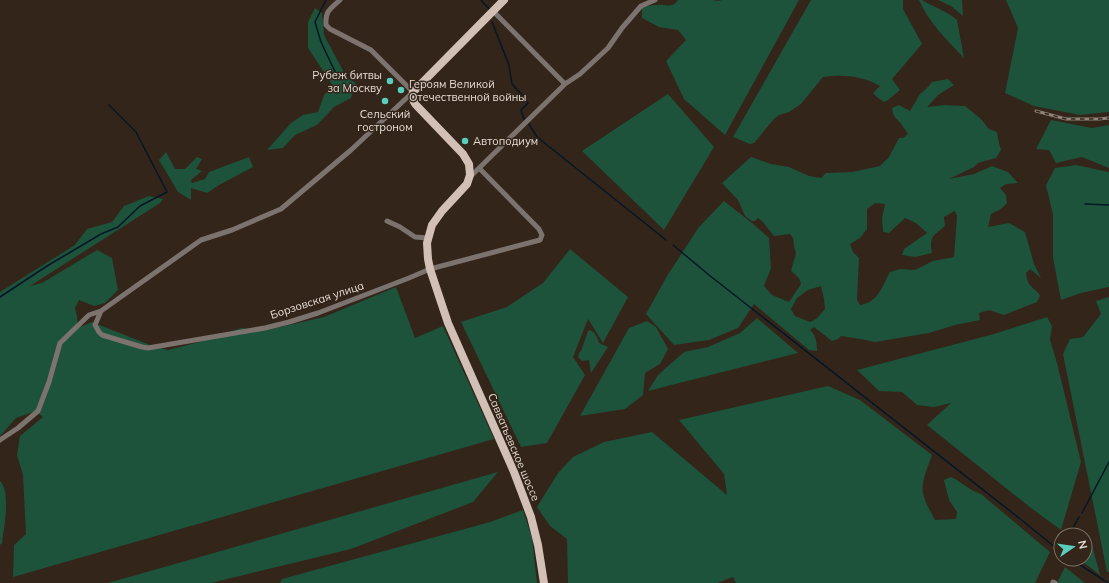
<svg xmlns="http://www.w3.org/2000/svg" width="1109" height="583" font-family="Mulish,sans-serif">
	<style>
		.green { fill: #1d523b; fill-rule: evenodd }
		.lines { fill: none; stroke-linecap: round; stroke-linejoin: round }
		.stream { stroke: #041726; stroke-width: 1.5 }
		.street { stroke: #7c736f; stroke-width: 5 }
		.primary { stroke: #d2bfb5; stroke-width: 8 }
		.rail-casing { stroke: #90847a; stroke-width: 3 }
		.rail { stroke: #332519; stroke-width: 1.5; stroke-dasharray: 4.5; stroke-linecap: butt }
		.poi-dot { fill: #5acebd; stroke: #332519; stroke-width: 1.5 }
		.labels { text-anchor: middle; stroke-width: 3; stroke-linejoin: round; paint-order: stroke }
		.poi-label { font-size: 11px; fill: #e6ddd5; stroke: #332519; text-anchor: start }
		.street-label { font-size: 11px; fill: #e6ddd5; stroke: #332519 }
	</style>
	<rect width="100%" height="100%" fill="#332519"/>
	<!-- green -->
	<path class="green" d="M678 0H713L718 1 722 0H799L725 135 684 99 666 61 686 40 678 30 659 27 642 18V7C647 6 651 5 656 5 665 4 672 9 678 0Z
		M811 0H903V9L922 44 892 79 900 90 888 100 884 102 878 98 873 93 880 86C863 76 842 74 823 77L801 104 789 112 779 115 773 120 754 143 750 144 733 137Z
		M919 0H922C933 7 947 11 957 20L964 58C947 40 929 23 919 0Z
		M938 0H962L963 16 951 6Z
		M1006 0H1109V112L1080 115 1034 106 1005 93 1018 28Z
		M315 8 322 13 324 35 347 78 356 83 351 98 334 107 317 125 295 135 283 148 267 150 291 123 303 115 318 112 324 95 333 86 308 48V22Z
		M948 79 954 85 938 95 927 107 945 105 965 106 981 119 989 129 997 132 999 143 1001 150 996 158 978 163 974 167 949 179 974 174 992 166 1008 172 1018 183 1006 184 1000 188 1006 195 1007 203 1001 209 991 214 988 227 1009 223 1025 232 1034 264 1041 278 1030 269 1026 273C1027 278 1027 282 1031 286 1034 290 1038 291 1040 296L1037 302 1004 315 989 310 979 313 980 320 955 325 929 333 875 342 860 339 841 336 838 339 832 341 814 327 810 330C816 335 817 343 817 351L809 350 754 304 738 328 709 340 674 345 646 314 667 276 699 227 724 201 752 223 769 238 771 268 764 286 772 295 789 302 801 284 799 278 791 271 796 253 794 246 793 238 790 234 774 236 762 221 758 218 755 221H752L745 216 738 200 722 183 751 157 771 164 789 167 809 176 821 178 826 173 852 172 880 166 889 157 899 138H903L908 134C906 131 904 128 902 125 897 118 893 118 892 108L899 105 910 111 920 94 926 89 932 82ZM875 203 885 204 882 218 883 232 889 233 905 218 916 223 927 233 904 249 902 255 915 257 932 253C929 237 933 236 945 226L944 217 955 211 957 216 954 257 933 261 915 270 900 269 890 272C882 286 879 302 860 305L857 300 859 258 853 252 850 244 860 238 867 229V209ZM821 286 824 299 825 309 816 319 810 322 795 316 791 309 797 298 808 290Z
		M668 94 714 147 664 230 582 151Z
		M1051 120 1092 128 1109 125V168L1082 157 1056 163 1049 150 1036 149Z
		M166 152 175 169H185L197 157 202 159 196 169 202 171 191 180 192 183 205 179 209 172 249 157 253 167 219 185 207 193 191 188V200L178 192 159 160Z
		M1076 165 1109 172V287L1081 293 1061 300 1053 258V215L1046 185 1055 168Z
		M149 196 163 199 160 203 30 286 42 283 97 250 112 258 118 290 105 303 94 306 79 300 75 308 77 316 78 328 92 322 150 345 168 350 215 338 241 328 267 330 324 317 396 287 415 338 443 326 494 439 13 577 14 545 26 534 23 475 17 455 20 436 43 417 36 411 16 418 0 436V292L75 245 87 229 112 222 124 206Z
		M570 249 628 297 603 343 588 319 573 357 585 375 547 443 521 447 461 322 507 307 543 283Z
		M1109 297V572H1107L1063 354 1070 339 1083 337 1101 314 1096 301Z
		M1047 317 1052 326 1050 340 1057 363 1081 462 1061 530 1031 508 927 425 951 403 934 407 917 405 902 392 879 391 857 370 994 334Z
		M757 318 798 353 648 391 658 375 684 352 708 347 740 333Z
		M647 321 656 327 668 349 660 364 645 373 643 395 625 409 580 416 629 328Z
		M590 330C596 333 597 337 599 343L608 347 591 373 589 360 582 361 578 357 579 353 581 351 588 331Z
		M828 386 860 400 932 455C928 467 921 481 923 493 925 503 931 512 935 520L956 519 957 512 949 500 944 480 951 477C962 482 970 491 981 494L1050 552 1035 583H736L733 577 717 583H568L567 539 550 526 537 507 558 473 573 457 604 442 652 432 727 495 724 474 679 420Z
		M498 472 473 502 351 549 211 583H108Z
		M0 481C11 491 4 528 2 543L0 545Z
		M523 510 532 538 537 583H280L282 579 490 522Z
		M1085 539 1092 545 1100 575 1079 559H1085Z
		M1065 567 1085 583H1057Z"/>
	<g class="lines">
		<!-- stream -->
		<path class="stream" d="M326 0 315 22 321 42 338 78
			M481 0 490 10
			M492 22 509 65 512 84 523 96 528 103 521 110 524 119
			M529 124 537 137 666 240
			M1085 204 1109 205
			M673 245 709 275 1019 518 1061 552
			M0 297 47 266 101 234 118 227 140 206 167 192 136 132 109 105
			M1082 513 1109 462
			M1069 535 1079 517
			M1071 559 1108 583"/>
		<!-- street -->
		<path class="street" d="M493 11 565 84
			M469 178 565 84 580 74 608 48 622 28 641 6 655 0
			M387 221 400 227 415 237 428 238
			M101 311 95 325 99 332 102 335 142 347 148 348 265 328 289 322 318 313 409 278 430 269 540 240 542 235 539 229 480 169
			M0 440 18 428 38 411 49 382 60 343 89 315 101 311 201 240 232 230 281 209 351 150 413 92 371 50 330 29 326 25C325 11 330 9 340 0
			M1053 582 1055 583"/>
		<!-- primary -->
		<path class="primary" d="M504 0 413 92C412 97 413 102 417 106L463 154 469 164 470 175 467 184 442 211 432 225 427 243 428 259 430 269 448 323 514 472 531 517 538 545 544 583"/>
		<defs>
			<path id="rail" d="M1036 111 1066 119H1099L1109 118"/>
		</defs>
		<!-- rail casing -->
		<use href="#rail" class="rail-casing"/>
		<!-- rail -->
		<use href="#rail" class="rail"/>
	</g>
	<!-- markers -->
	<g class="poi-dot">
		<circle cx="390" cy="81" r="4"/>
		<circle cx="401" cy="90" r="4"/>
		<circle cx="385" cy="101" r="4"/>
		<circle cx="465" cy="141" r="4"/>
	</g>
	<g class="labels">
		<!-- poi labels -->
		<g class="poi-label">
			<text x="382" y="79" text-anchor="end">Рубеж битвы<tspan x="382" dy="13">за Москву</tspan></text>
			<text x="409" y="88">Героям Великой<tspan x="409" dy="13">Отечественной войны</tspan></text>
			<text x="385" y="118" text-anchor="middle">Сельский<tspan x="385" dy="13">гостроном</tspan></text>
			<text x="473" y="145">Автоподиум</text>
		</g>
		<!-- street labels -->
		<g class="street-label">
			<text transform="translate(317 300) rotate(-18)" y="4">Борзовская улица</text>
			<text transform="translate(514 447) rotate(67)" y="4">Савватьевское шоссе</text>
		</g>
	</g>
	<!-- north arrow -->
	<g transform="translate(1073 547) rotate(77)"><circle r="19" fill="#332519" stroke="#7b6f64"/>
	<path d="M0-3L7 15L0 10L-7 15Z" fill="#5acebd"/>
	<text y="-6" font-size="11" font-weight="bold" text-anchor="middle" fill="#e6ddd5">N</text>
	</g>
</svg>
